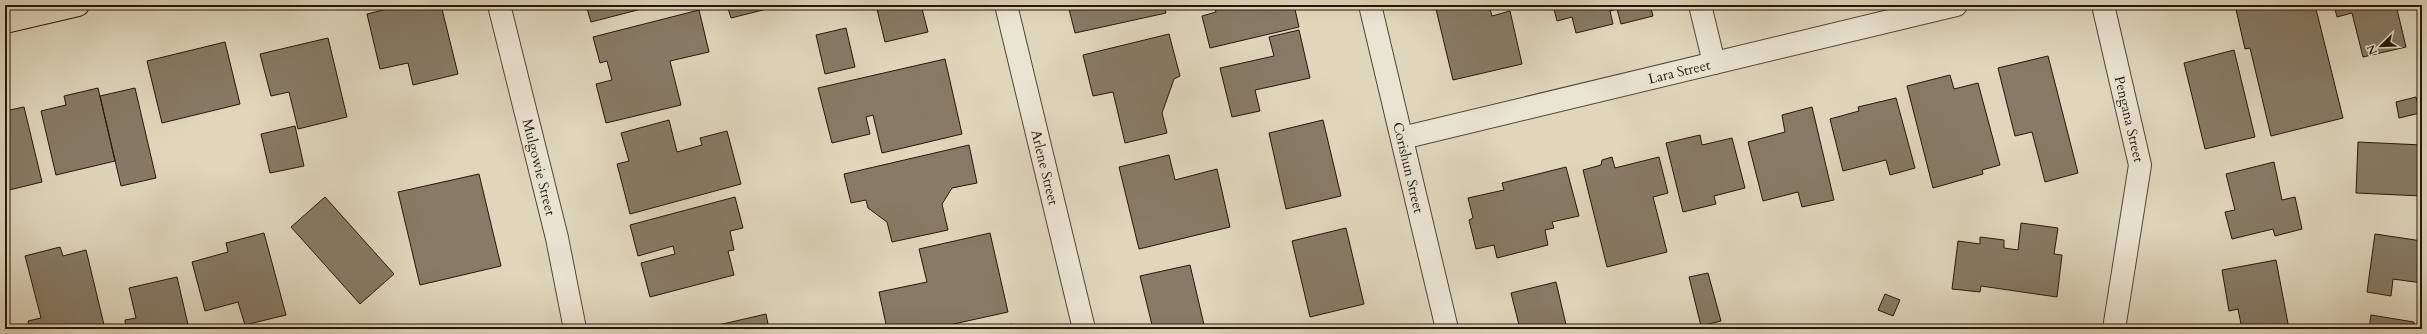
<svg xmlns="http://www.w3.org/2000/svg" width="2427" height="334" font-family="Cardo,serif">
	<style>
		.building { fill: #877a66; stroke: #271608 }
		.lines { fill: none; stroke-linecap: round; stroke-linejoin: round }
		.minor-casing { stroke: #554635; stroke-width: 24 }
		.major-casing { stroke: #271608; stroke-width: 24 }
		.minor { stroke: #eae4d3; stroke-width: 22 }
		.major { stroke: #dfd6bc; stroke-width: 22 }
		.labels { text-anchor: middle; stroke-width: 3.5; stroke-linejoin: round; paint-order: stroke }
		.street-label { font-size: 14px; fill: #271608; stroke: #eae4d3 }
	</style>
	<rect width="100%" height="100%" fill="#dfd6bc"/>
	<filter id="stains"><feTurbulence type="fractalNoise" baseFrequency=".005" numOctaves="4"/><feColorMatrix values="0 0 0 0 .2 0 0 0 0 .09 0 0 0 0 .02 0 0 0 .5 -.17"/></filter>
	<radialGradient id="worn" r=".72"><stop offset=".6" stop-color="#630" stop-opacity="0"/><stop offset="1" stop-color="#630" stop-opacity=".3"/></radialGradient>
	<!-- building -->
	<path class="building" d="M404 5H441L458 74 413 85 408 63 380 69 367 14Z
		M586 5H657L591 22Z
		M727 5H783L731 18Z
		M876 5H921L928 32 885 42Z
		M1068 5H1164L1166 13 1075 33Z
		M1214 5H1294L1299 27 1210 48 1202 16 1216 12Z
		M1435 5H1489L1492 16 1510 11 1522 64 1453 80Z
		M1553 5H1650L1653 16 1621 24 1617 9 1610 11 1613 24 1576 33 1572 17 1557 21Z
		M2235 5H2315L2343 118 2271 136 2250 48 2245 49Z
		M2334 5H2396L2406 47 2363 57 2352 13 2337 17Z
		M699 10 709 52 670 61 681 105 606 123 596 84 612 80 607 61 600 63 593 37Z
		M846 28 855 67 825 74 816 35Z
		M1299 30 1310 78 1255 90 1260 111 1232 117 1220 68 1274 56 1269 37Z
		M1169 34 1180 76 1174 79 1162 113 1167 133 1125 143 1113 92 1093 96 1083 55Z
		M328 38 347 117 298 129 289 92 271 96 260 54Z
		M225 42 240 104 162 123 147 61Z
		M2234 50 2255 137 2205 149 2184 63Z
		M2048 56 2078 173 2045 182 2032 132 2015 136 1998 68Z
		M945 59 962 134 882 153 873 115 866 117 870 134 832 143 818 88Z
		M1950 75 1954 89 1978 83 2000 165 1982 170 1983 174 1933 188 1907 86Z
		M98 88 115 161 56 175 41 111 66 105 64 96Z
		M135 88 156 178 121 186 100 96Z
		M2416 97 2420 113 2399 118 2396 102Z
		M1896 98 1915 168 1890 175 1886 160 1843 171 1830 119 1859 111 1858 107Z
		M24 107 42 182 5 191V111Z
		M1812 107 1834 200 1802 207 1798 192 1763 201 1748 142 1785 132 1782 115Z
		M669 120 677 152 702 145 700 138 727 131 741 184 630 214 617 164 629 161 621 133Z
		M1323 120 1341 196 1286 209 1269 133Z
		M295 126 304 166 270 173 261 134Z
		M1700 135 1702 145 1732 138 1745 188 1714 196 1716 204 1683 212 1666 143Z
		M2358 142 2422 145V196L2356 193Z
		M969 145 977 183 952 188 942 204 948 230 892 242 887 222 868 208 866 200 851 203 844 174Z
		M1169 155 1175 180 1217 169 1230 227 1139 249 1119 167Z
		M1612 157 1615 168 1659 157 1668 193 1653 197 1667 252 1607 267 1583 170 1601 165 1602 160Z
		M2274 162 2282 200 2295 197 2302 229 2275 236 2273 229 2232 239 2225 212 2235 210 2226 174Z
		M1566 167 1579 216 1552 222 1554 228 1545 230 1548 245 1497 258 1494 245 1476 249 1469 220 1473 218 1468 198 1504 190 1502 183Z
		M479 174 501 266 420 285 398 192Z
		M325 197 394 274 360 304 291 227Z
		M735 197 743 228 730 231 734 250 728 251 734 275 650 297 641 263 675 254 673 246 638 256 630 225Z
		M2021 223 2058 228 2054 254 2062 255 2057 297 1981 286 1980 292 1952 289 1958 241 1980 244V237L2004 240V248L2018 250Z
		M1346 228 1364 304 1310 317 1292 241Z
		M264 233 286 315 245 325 238 302 205 311 192 262 228 252 226 243Z
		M990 233 1008 312 931 329H887L879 292 927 282 919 249Z
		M2375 234 2422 241V283L2393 279 2391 296 2367 292Z
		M60 247 63 256 86 250 105 329H30L28 321 41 318 25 256Z
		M2276 260 2289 329H2242L2238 309 2229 311 2222 270Z
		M1190 265 1205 329H1153L1140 276Z
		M1708 273 1721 321 1701 326 1689 277Z
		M177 277 189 329H126L125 320 136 318 129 288Z
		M1556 282 1567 329H1520L1511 293Z
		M1885 294 1900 300 1893 316 1878 310Z
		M766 314 769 329H701Z
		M2371 315 2414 322 2413 329H2369Z
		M1012 324 1013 329H989Z
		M1992 326 2016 329H1992Z"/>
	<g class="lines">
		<defs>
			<g id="minor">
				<path id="s1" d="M499 5 557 238 575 329"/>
				<path id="s2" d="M1006 5 1084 329"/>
				<path id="s3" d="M1370 5 1447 329"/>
				<path d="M1700 5 1714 63"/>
				<path id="s4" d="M2103 5 2140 165 2114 329"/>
				<path id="s5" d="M1402 138 1956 5"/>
			</g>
			<path id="major" d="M5 22 78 5"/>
		</defs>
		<!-- minor casing -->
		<use href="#minor" class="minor-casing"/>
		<!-- major casing -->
		<use href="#major" class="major-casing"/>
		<!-- minor -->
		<use href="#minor" class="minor"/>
		<!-- major -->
		<use href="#major" class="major"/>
	</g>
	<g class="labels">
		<!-- street labels -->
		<g class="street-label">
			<text dy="5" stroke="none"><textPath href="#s5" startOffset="285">Lara Street</textPath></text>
			<text dy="5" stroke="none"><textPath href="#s4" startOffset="117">Pengana Street</textPath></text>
			<text dy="5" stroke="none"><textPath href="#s1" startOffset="167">Mulgowie Street</textPath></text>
			<text dy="5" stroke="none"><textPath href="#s2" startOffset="167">Arlene Street</textPath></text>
			<text dy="5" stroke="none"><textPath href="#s3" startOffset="167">Corishun Street</textPath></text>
		</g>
	</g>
	<!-- margin -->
	<rect width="2427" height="334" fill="none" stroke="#dfd6bc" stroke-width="20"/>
	<rect x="6" y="6" width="2415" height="322" fill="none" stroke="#271608" stroke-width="2"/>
	<rect x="10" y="10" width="2407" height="314" fill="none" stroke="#271608"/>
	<!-- north arrow -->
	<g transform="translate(2381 46) rotate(247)" stroke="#eae4d3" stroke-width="3" paint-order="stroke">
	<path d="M0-3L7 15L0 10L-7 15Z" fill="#271608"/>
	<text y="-6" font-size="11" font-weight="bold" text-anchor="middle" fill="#271608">N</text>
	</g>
	<rect width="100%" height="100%" filter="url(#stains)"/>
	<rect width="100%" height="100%" fill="url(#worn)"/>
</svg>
